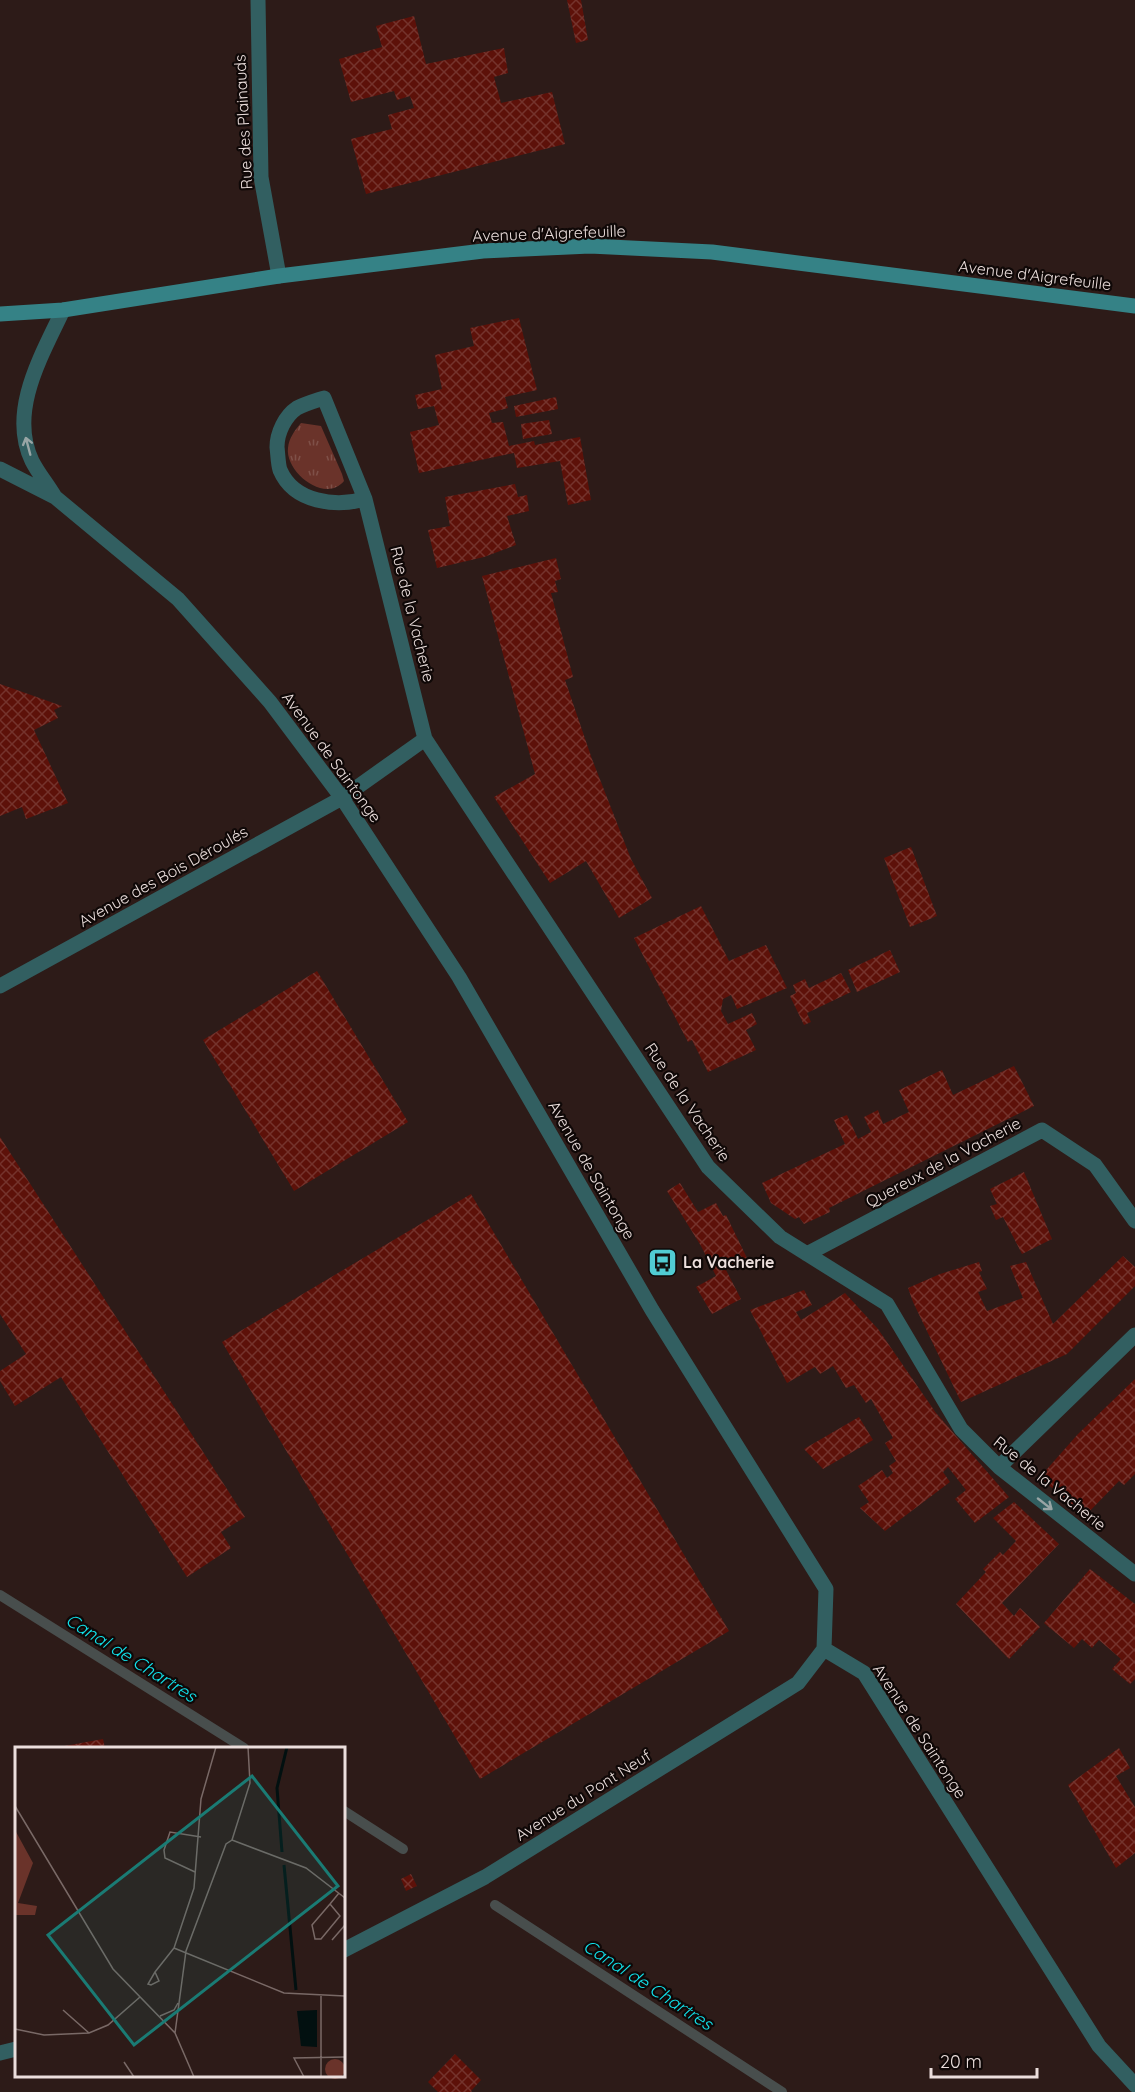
<svg xmlns="http://www.w3.org/2000/svg" width="1135" height="2092" font-family="Quicksand,sans-serif">
	<style>
		.grass { fill: url(#grass-tufts) }
		.lines { fill: none; stroke-linecap: round; stroke-linejoin: round }
		.stream { stroke: #484e4d; stroke-width: 10 }
		.building { fill: url(#building-cross-hatch) }
		.street { stroke: #325f61; stroke-width: 15 }
		.secondary { stroke: #358286; stroke-width: 15 }
		.oneway { stroke: #98a5a5 }
		.labels { text-anchor: middle; stroke-width: 4.5; stroke-linejoin: round; paint-order: stroke }
		.street-label { font-size: 16px; fill: #ebdedc; stroke: #0f0807 }
		.poi-label { font-size: 16px; font-weight: bold; fill: #ebdedc; stroke: #0f0807; text-anchor: start }
		.water-label { font-size: 18px; font-style: italic; fill: #11e2ec; stroke: #0f0807 }
		.inset-river { fill: none; stroke: #021010; stroke-width: 3 }
		.inset-road { fill: none; stroke: #796966; stroke-width: 1.5 }
		.view { fill: #1a7b74; fill-opacity: 0.15; stroke: #1a7b74; stroke-width: 3 }
		.inset-edge { fill: none; stroke: #ebdedc; stroke-width: 3 }
	</style>
	<defs>
		<pattern id="grass-tufts" width="24" height="20" patternUnits="userSpaceOnUse" patternTransform="scale(1.5)"><rect width="24" height="20" fill="#6a332a"/><path d="M3 7l-1-3M5 7V3M7 7l1-3M15 17l-1-3M17 17v-4M19 17l1-3" fill="none" stroke="#7f5048"/></pattern>
		<pattern id="building-cross-hatch" width="8" height="8" patternUnits="userSpaceOnUse" patternTransform="scale(1.5)"><rect width="8" height="8" fill="#5d1109"/><path d="M0 0l8 8M0 8l8-8" fill="none" stroke="#74332c"/></pattern>
	</defs>
	<rect width="100%" height="100%" fill="#2d1b18"/>
	<!-- grass -->
	<path class="grass" d="M301 423 321 426 342 474 344 481C325 504 285 472 288 448 289 438 295 430 301 423Z"/>
	<g class="lines">
		<!-- stream -->
		<path class="stream" d="M0 1595 244 1748
			M344 1811 403 1849
			M495 1905 782 2092"/>
	</g>
	<!-- building -->
	<path class="building" d="M567 0H581L588 40 576 43Z
		M414 16 426 64 504 48 508 73 494 77 501 103 552 92 565 144 366 194 351 139 392 129 388 115 414 108 410 96 397 100 394 91 351 102 339 59 382 47 376 26Z
		M519 318 537 390 505 397 508 408 489 413 492 423 503 422 509 446 534 441 535 445 580 437 591 500 568 505 560 461 517 468 514 453 419 473 410 432 439 425 434 406 418 409 415 395 442 389 435 355 474 346 470 328Z
		M556 397 558 409 516 417 514 406Z
		M549 420 552 434 523 439 521 424Z
		M515 484 518 497 527 495 529 511 507 516 516 545 484 557 437 568 428 530 450 526 445 497Z
		M556 558 561 579 555 581 558 592 551 593 573 677 565 680 592 759 631 859 652 898 619 918 586 861 550 883 494 797 535 774 482 576Z
		M0 684 62 706 54 710 58 718 34 730 68 803 26 819 22 807 0 816Z
		M911 847 937 916 910 927 884 858Z
		M701 906 729 961 766 945 787 988 737 1009 731 995 723 999 721 1011 728 1024 752 1013 757 1024 746 1030 756 1050 708 1072 692 1040 688 1042 634 938Z
		M890 950 900 972 857 992 848 970Z
		M317 971 408 1122 294 1191 203 1040Z
		M841 973 851 992 807 1013 811 1022 804 1025 790 996 796 993 793 985 805 979 809 988Z
		M1014 1066 1034 1106 829 1208 830 1212 804 1224 799 1217 795 1219 771 1203 762 1183 845 1144 834 1120 847 1115 858 1139 871 1132 864 1117 878 1110 883 1124 909 1112 899 1090 942 1070 953 1095Z
		M0 1137 245 1517 221 1532 231 1548 187 1577 61 1377 15 1406 0 1381V1371L26 1354 0 1314Z
		M1024 1172 1052 1239 1022 1254 1003 1217 996 1220 990 1206 997 1204 990 1189Z
		M680 1183 698 1212 716 1203 723 1216 726 1215 747 1258 726 1270 741 1299 712 1314 696 1287 716 1276 701 1246 667 1191Z
		M471 1194 729 1631 480 1779 222 1342Z
		M1123 1256 1135 1267V1286L1067 1354 961 1402 913 1302 908 1288 940 1274 979 1262 982 1271 979 1272 987 1289 978 1292 987 1311 1023 1298 1010 1266 1026 1262 1053 1324Z
		M804 1290 812 1305 796 1312 801 1320 845 1293 878 1329 936 1413 1009 1497 975 1523 955 1499 966 1490 948 1467 943 1472 950 1482 885 1531 860 1508 869 1502 858 1486 882 1470 887 1478 893 1473 889 1466 896 1461 885 1443 893 1438 871 1399 866 1403 854 1385 846 1388 833 1366 820 1374 815 1367 787 1383 750 1310Z
		M1135 1379V1474L1124 1485 1119 1481 1084 1517 1040 1477 1078 1434Z
		M859 1417 873 1440 823 1469 804 1449Z
		M1014 1502 1059 1544 1002 1603 1014 1616 1020 1608 1040 1627 1009 1659 956 1604 986 1572 983 1569 1000 1552 1003 1555 1016 1541 993 1518Z
		M1090 1569 1135 1604V1679L1130 1684 1112 1669 1121 1659 1099 1640 1092 1648 1082 1639 1074 1648 1044 1623Z
		M103 1739 105 1748H59V1747Z
		M1119 1748 1130 1768 1116 1776 1135 1807V1853L1116 1868 1068 1785Z
		M411 1874 417 1886 406 1891 401 1879Z
		M455 2054 481 2080 471 2091 472 2092H438L428 2082Z"/>
	<g class="lines">
		<!-- street -->
		<path class="street" d="M258 0 261 177 279 276
			M0 469 55 497 178 599 270 702 342 798 459 977 652 1310 826 1589 824 1649
			M55 497C48 485 38 473 32 461 8 411 42 355 63 310
			M365 499C336 507 294 503 280 470 278 464 278 455 277 447 277 433 285 416 297 408 305 404 315 401 324 398L365 499 425 739
			M0 986 342 798 425 739 708 1167 780 1237 887 1304 961 1429 999 1467 1135 1574
			M807 1254 1042 1130 1095 1165 1135 1221
			M999 1467 1135 1335
			M824 1649 864 1673 1099 2046 1135 2085
			M344 1950 485 1877 798 1683 824 1649
			M0 2053 16 2049"/>
		<!-- secondary -->
		<path class="secondary" d="M0 314 63 310 279 276 483 251 590 246 712 252 1135 306"/>
	</g>
	<!-- one-way arrows -->
	<defs><path id="oneway-shaft" d="M-6 0H5M1.5-3L5.5 0L1.5 3" fill="none" stroke-width="1.6" stroke-linecap="round" stroke-linejoin="round" transform="scale(1.5)"/></defs>
	<g class="oneway">
		<use href="#oneway-shaft" transform="translate(28 446) rotate(-105)"/>
		<use href="#oneway-shaft" transform="translate(1045 1504) rotate(38)"/>
	</g>
	<!-- icons -->
	<defs>
		<symbol id="bus-square" viewBox="-11 -11 22 22"><rect x="-9" y="-9" width="18" height="18" rx="4" fill="#51ccd3" stroke="#0f0807"/><path d="M-5-6H5V4H4V6H2V4H-2V6H-4V4H-5ZM-3.5-4V0h7V-4ZM-3.5 1.2v1.5H-2V1.2ZM2 1.2v1.5H3.5V1.2Z" fill="#111"/></symbol>
	</defs>
	<g fill-rule="evenodd">
		<use href="#bus-square" x="646" y="1246" width="33" height="33"/>
	</g>
	<g class="labels">
		<!-- street labels -->
		<g class="street-label">
			<text transform="translate(243 122) rotate(-93)" y="6">Rue des Plainauds</text>
			<text transform="translate(549 233) rotate(-2)" y="6">Avenue d'Aigrefeuille</text>
			<text transform="translate(1035 275) rotate(7)" y="6">Avenue d'Aigrefeuille</text>
			<text transform="translate(413 614) rotate(76)" y="6">Rue de la Vacherie</text>
			<text transform="translate(332 757) rotate(54)" y="6">Avenue de Saintonge</text>
			<text transform="translate(163 876) rotate(-29)" y="6">Avenue des Bois Déroulés</text>
			<text transform="translate(688 1102) rotate(56)" y="6">Rue de la Vacherie</text>
			<text transform="translate(943 1162) rotate(-28)" y="6">Quereux de la Vacherie</text>
			<text transform="translate(592 1170) rotate(60)" y="6">Avenue de Saintonge</text>
			<text transform="translate(1050 1483) rotate(39)" y="6">Rue de la Vacherie</text>
			<text transform="translate(920 1731) rotate(57)" y="6">Avenue de Saintonge</text>
			<text transform="translate(583 1795) rotate(-32)" y="6">Avenue du Pont Neuf</text>
		</g>
		<!-- poi labels -->
		<g class="poi-label">
			<text x="683" y="1268">La Vacherie</text>
		</g>
		<!-- water labels -->
		<g class="water-label">
			<text transform="translate(131 1658) rotate(32)" y="6">Canal de Chartres</text>
			<text transform="translate(648 1985) rotate(33)" y="6">Canal de Chartres</text>
		</g>
	</g>
	<!-- overview -->
	<g transform="translate(15 1747)">
		<rect width="330" height="330" fill="#2d1b18"/>
		<path d="M310 322a10 10 0 1 1 20 0a10 10 0 1 1-20 0Z" fill="#6a332a"/>
		<path d="M0 83 18 116 3 156 22 159 20 168H0Z" fill="#6a332a"/>
		<path d="M302 263V300L286 299 282 264Z" fill="#021010"/>
		<path class="inset-river" d="M267 105 262 41 272 0M269 118 281 243"/>
		<path class="inset-road" d="M201 0 186 52 179 141 159 201 269 246 330 249M0 59 98 222 160 286 179 330M217 93 291 121 330 151M180 125 150 111 149 103 155 85 186 90M315 157 325 169 306 192H300L297 178 315 157 324 146M317 193 330 178M140 225 144 234 136 238 133 237 140 225 159 201M306 249V330M48 263 74 286M145 269 159 263 163 256M0 282 29 288 74 286 93 278 125 250M160 286 171 204 211 97 217 93 235 36 233 0M109 315 119 330M289 330 279 311 330 310"/>
		<path class="view" d="M237 29 323 139 119 298 33 188Z"/>
		<rect width="330" height="330" class="inset-edge"/>
	</g>
	<!-- scale -->
	<path d="M931 2068v9h106v-9" fill="none" stroke="#ebdedc" stroke-width="3"/>
	<text x="940" y="2068" font-size="18" fill="#ebdedc" stroke="#0f0807" stroke-width="4.5" paint-order="stroke">20 m</text>
</svg>
